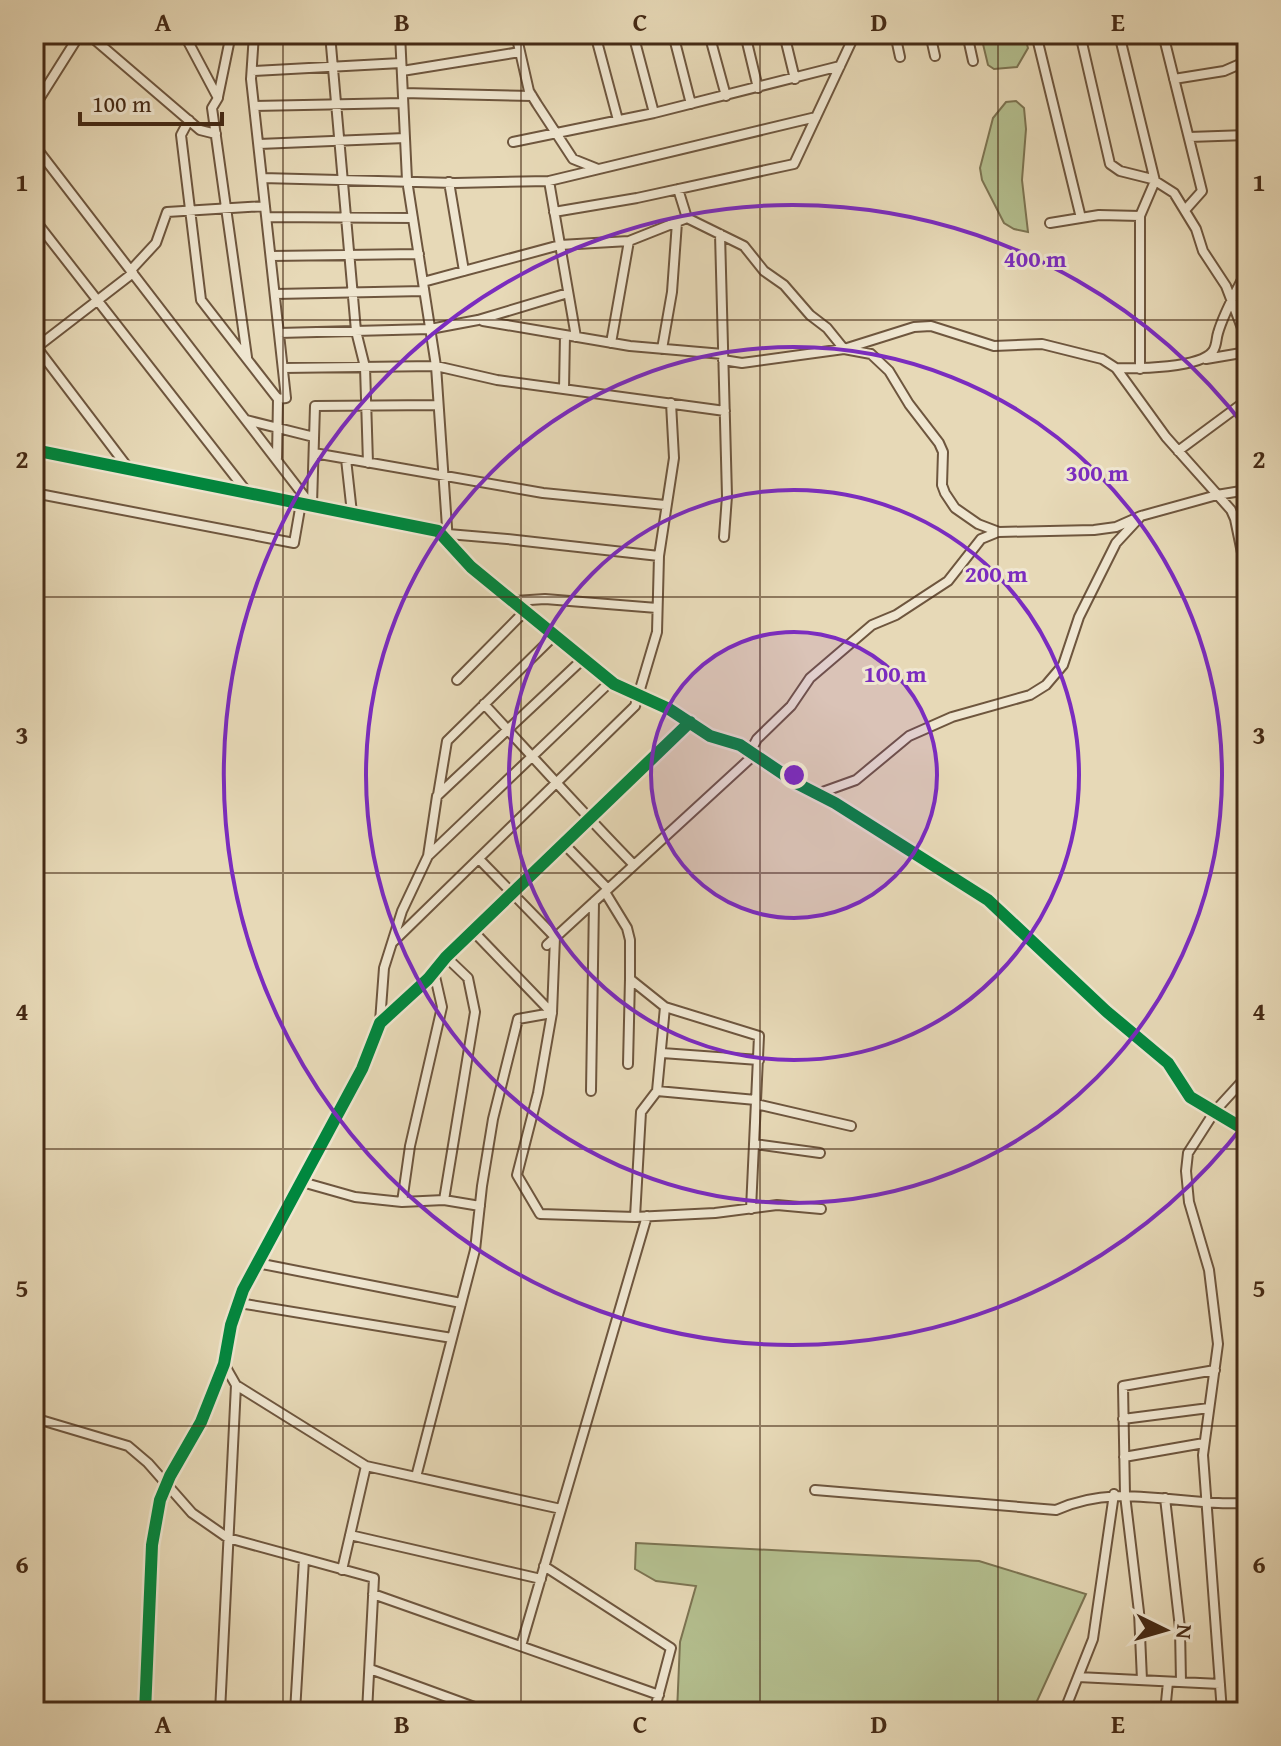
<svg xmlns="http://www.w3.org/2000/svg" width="1281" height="1746" font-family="'Gentium Book Plus',serif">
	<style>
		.green { fill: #b4bf8f; stroke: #7c7452; stroke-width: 2 }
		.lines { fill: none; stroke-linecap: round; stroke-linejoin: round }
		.street-casing { stroke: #6e563e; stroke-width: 12 }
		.street { stroke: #efe6d0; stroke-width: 8 }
		.cycleway-casing { stroke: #efe6d0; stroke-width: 17 }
		.cycleway { stroke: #00873e; stroke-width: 12 }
		.grid { fill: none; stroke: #452a15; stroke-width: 2; stroke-opacity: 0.55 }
		.ring { fill: none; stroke: #7b2cbf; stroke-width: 4 }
		.centre { fill: #7b2cbf; stroke: #efe6d0; stroke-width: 4 }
		.ring-label { font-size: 24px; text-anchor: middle; font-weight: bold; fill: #7b2cbf; stroke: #efe6d0; stroke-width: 6; stroke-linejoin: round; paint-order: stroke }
		.neatline { fill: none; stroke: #452a15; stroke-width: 3 }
		.grid-label { font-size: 26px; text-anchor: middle; font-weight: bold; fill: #452a15 }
	</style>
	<rect width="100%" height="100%" fill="#e7d9b7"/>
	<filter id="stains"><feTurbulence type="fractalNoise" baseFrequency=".0025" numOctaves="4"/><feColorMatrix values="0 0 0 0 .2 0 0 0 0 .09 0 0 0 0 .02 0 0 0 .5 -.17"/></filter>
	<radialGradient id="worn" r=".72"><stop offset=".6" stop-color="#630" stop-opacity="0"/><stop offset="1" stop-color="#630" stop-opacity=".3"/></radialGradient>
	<!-- green -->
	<path class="green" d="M999 34H1021L1025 38 1028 48 1017 67 994 69 988 65 982 40Z
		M1016 101 1024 108 1026 129 1022 180 1028 232 1014 229 1004 223 982 180 980 168 993 118 1006 102Z
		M636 1543 979 1561 1086 1594 1032 1712H677L680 1642 696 1586 656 1581 635 1569Z"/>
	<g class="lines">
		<defs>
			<path id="street" d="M88 34 200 130 216 134
				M184 34 218 98 212 108 247 357
				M330 34 356 331 365 367 368 463
				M400 34 407 180 436 366 448 542
				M516 34 529 91 537 104 573 159 598 169
				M595 34 618 120
				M633 34 654 113
				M673 34 691 104
				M709 34 726 96
				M745 34 758 88
				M784 34 795 79
				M895 34 900 57
				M930 34 935 56
				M967 34 973 61
				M1036 34 1081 218
				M1080 34 1110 164 1120 171 1152 179 1174 193 1196 229 1203 251 1226 286 1247 341
				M1119 34 1155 181 1140 216
				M1163 34 1202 191 1186 209
				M34 41 38 34
				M252 71 401 63
				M402 71 520 52
				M1174 79 1224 71 1247 61
				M403 93 532 96
				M218 97 231 34
				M254 106 403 103
				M34 107 80 34
				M189 120 181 135 201 300 278 399 286 398 251 79 254 34
				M1189 137 1247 135
				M513 142 654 113 840 66
				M259 144 405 138
				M34 145 311 505
				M262 178 455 183 549 181 816 117
				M549 181 576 337
				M449 182 464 271
				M678 189 687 218 744 246 764 271 784 285 810 315 827 328 844 349 871 354 889 371 909 404 939 443 943 452 942 485 945 493 955 508 978 524 999 532 1094 530 1116 527 1141 516
				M554 212 637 198 794 164 855 34
				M267 217 413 218
				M34 219 247 492
				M1050 223 1099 215 1140 216V369
				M720 234 727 496 724 537
				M271 256 419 254
				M131 270 156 243 167 212 265 206
				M423 282 560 245 629 241 687 218
				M275 294 424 291
				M483 321 630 346 723 354
				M279 333 430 329 478 320 568 293
				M611 343 629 241
				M34 344 129 469
				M662 349 672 292 677 222
				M1206 359 1247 352
				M723 360 742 363 844 349 914 327 931 326 994 346 1042 344 1102 359 1116 368 1166 437 1231 510 1235 519 1247 577
				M34 362 37 347 133 273
				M283 368 436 366 497 380 725 411
				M1116 368C1137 369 1201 368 1213 351 1217 345 1216 339 1218 333 1224 312 1237 290 1247 270
				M564 389 565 335
				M246 420 314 437
				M34 450 438 531 471 567 614 684 669 709 710 736 740 745 798 784 835 803 988 900 1106 1011 1168 1063 1190 1097 1247 1131
				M1178 451 1247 400
				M314 453 543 493 665 505
				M277 458 278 399
				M346 459 352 513
				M34 493 294 543 301 503
				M312 504 315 406 438 405
				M448 534 507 539 659 556
				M515 601 545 599 657 608
				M457 680 526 610
				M484 704C534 758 582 812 634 865
				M750 752 757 739 791 706 810 678 872 625 896 615 948 581 981 539 998 532
				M817 794 856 780 909 736 952 717 1030 695 1046 685 1063 665 1079 617 1116 543 1141 516 1217 495 1247 490
				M438 795 447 741 555 635
				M564 844 608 889
				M428 856 437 796 583 659
				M479 859 555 937 552 1013 538 1093 517 1175 540 1214 635 1217 715 1213 777 1205 821 1209
				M605 892 627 928 630 940V979L665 1007 657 1091 641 1112 635 1217
				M473 931 552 1013
				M393 942 635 706 657 632 659 556 674 458 671 403
				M547 945 754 755
				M665 1007 759 1036 751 1209
				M380 1022 384 968 402 911 428 856 610 682
				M662 1053 759 1060
				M628 1064 630 979
				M591 1091 594 902
				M657 1091 756 1100
				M756 1104 851 1126
				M755 1144 820 1153
				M302 1182 355 1197 402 1202 444 1200 480 1206
				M444 1200 475 1012 468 978 446 957
				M402 1202 410 1146 442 1007 434 972
				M257 1263 461 1303
				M239 1303 452 1338
				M224 1364 236 1385 366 1466 561 1509
				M34 1418 128 1446 148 1463 192 1513 228 1538 374 1578 367 1712
				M1123 1419 1209 1408
				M1124 1457 1204 1443
				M416 1477 475 1250 482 1186 493 1119 518 1019 552 1013
				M815 1490 1056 1510C1120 1481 1180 1507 1247 1503
				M1165 1498 1180 1628 1181 1682
				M350 1535 541 1579
				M544 1566 671 1648 654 1712
				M342 1570 366 1466
				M373 1594 659 1695
				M521 1646 647 1216
				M370 1669 488 1712
				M1078 1677 1220 1684
				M1142 1680 1139 1612 1125 1495 1123 1386 1215 1370
				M145 1712 152 1545 160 1500 170 1476 201 1422 224 1364 231 1325 243 1290 362 1069 380 1023 428 979 446 957 690 722
				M220 1712 236 1385
				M295 1712 304 1559
				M1064 1712 1093 1639 1114 1494
				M1165 1712 1168 1682
				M1222 1712 1203 1455 1218 1344 1209 1270 1189 1202 1186 1171 1188 1153 1215 1111 1247 1076"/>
		</defs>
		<!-- street casing -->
		<use href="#street" class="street-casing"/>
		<!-- street -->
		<use href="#street" class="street"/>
		<defs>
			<path id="cycleway" d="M34 450 438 531 471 567 614 684 669 709 710 736 740 745 798 784 835 803 988 900 1106 1011 1168 1063 1190 1097 1247 1131
				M145 1712 152 1545 160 1500 170 1476 201 1422 224 1364 231 1325 243 1290 362 1069 380 1023 428 979 446 957 690 722"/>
		</defs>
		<!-- cycleway casing -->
		<use href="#cycleway" class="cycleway-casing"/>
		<!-- cycleway -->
		<use href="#cycleway" class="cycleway"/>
	</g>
	<!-- grid -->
	<path class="grid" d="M283 34V1712M521 34V1712M760 34V1712M998 34V1712M34 320H1247M34 597H1247M34 873H1247M34 1149H1247M34 1426H1247"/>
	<!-- distance rings -->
	<circle cx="794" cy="775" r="143" fill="#7b2cbf" fill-opacity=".12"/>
	<g class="ring">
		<circle cx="794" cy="775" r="143"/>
		<circle cx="794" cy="775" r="285"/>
		<circle cx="794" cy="775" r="428"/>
		<path d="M1246 1122A570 570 0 1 1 1246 428"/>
	</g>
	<circle cx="794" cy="775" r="12" class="centre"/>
	<g class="ring-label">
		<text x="1035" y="267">400 m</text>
		<text x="1097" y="481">300 m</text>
		<text x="996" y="582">200 m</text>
		<text x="895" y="682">100 m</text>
	</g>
	<!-- margin -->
	<rect width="1281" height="1746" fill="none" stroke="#e7d9b7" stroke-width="88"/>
	<!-- north arrow -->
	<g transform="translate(1165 1630) rotate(95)" stroke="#efe6d0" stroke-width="6" paint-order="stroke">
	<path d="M0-6L14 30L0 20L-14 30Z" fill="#452a15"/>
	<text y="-12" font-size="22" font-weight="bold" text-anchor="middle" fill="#452a15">N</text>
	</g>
	<!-- scale -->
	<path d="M80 112v12h142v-12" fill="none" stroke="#452a15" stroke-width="4"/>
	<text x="92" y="112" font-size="24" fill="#452a15" stroke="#efe6d0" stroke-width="6" paint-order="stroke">100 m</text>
	<rect x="44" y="44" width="1193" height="1658" class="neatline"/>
	<g class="grid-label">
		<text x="163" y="31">A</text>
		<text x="402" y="31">B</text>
		<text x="640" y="31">C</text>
		<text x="879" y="31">D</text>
		<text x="1118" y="31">E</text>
		<text x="22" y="191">1</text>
		<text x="1259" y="191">1</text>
		<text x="22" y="468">2</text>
		<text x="1259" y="468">2</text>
		<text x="22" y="744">3</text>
		<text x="1259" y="744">3</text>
		<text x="22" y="1020">4</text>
		<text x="1259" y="1020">4</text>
		<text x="22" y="1297">5</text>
		<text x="1259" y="1297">5</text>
		<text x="22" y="1573">6</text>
		<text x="1259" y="1573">6</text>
		<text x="163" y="1733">A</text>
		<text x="402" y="1733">B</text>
		<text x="640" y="1733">C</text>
		<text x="879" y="1733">D</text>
		<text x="1118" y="1733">E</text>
	</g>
	<rect width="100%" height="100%" filter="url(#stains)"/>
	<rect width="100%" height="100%" fill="url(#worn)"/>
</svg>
